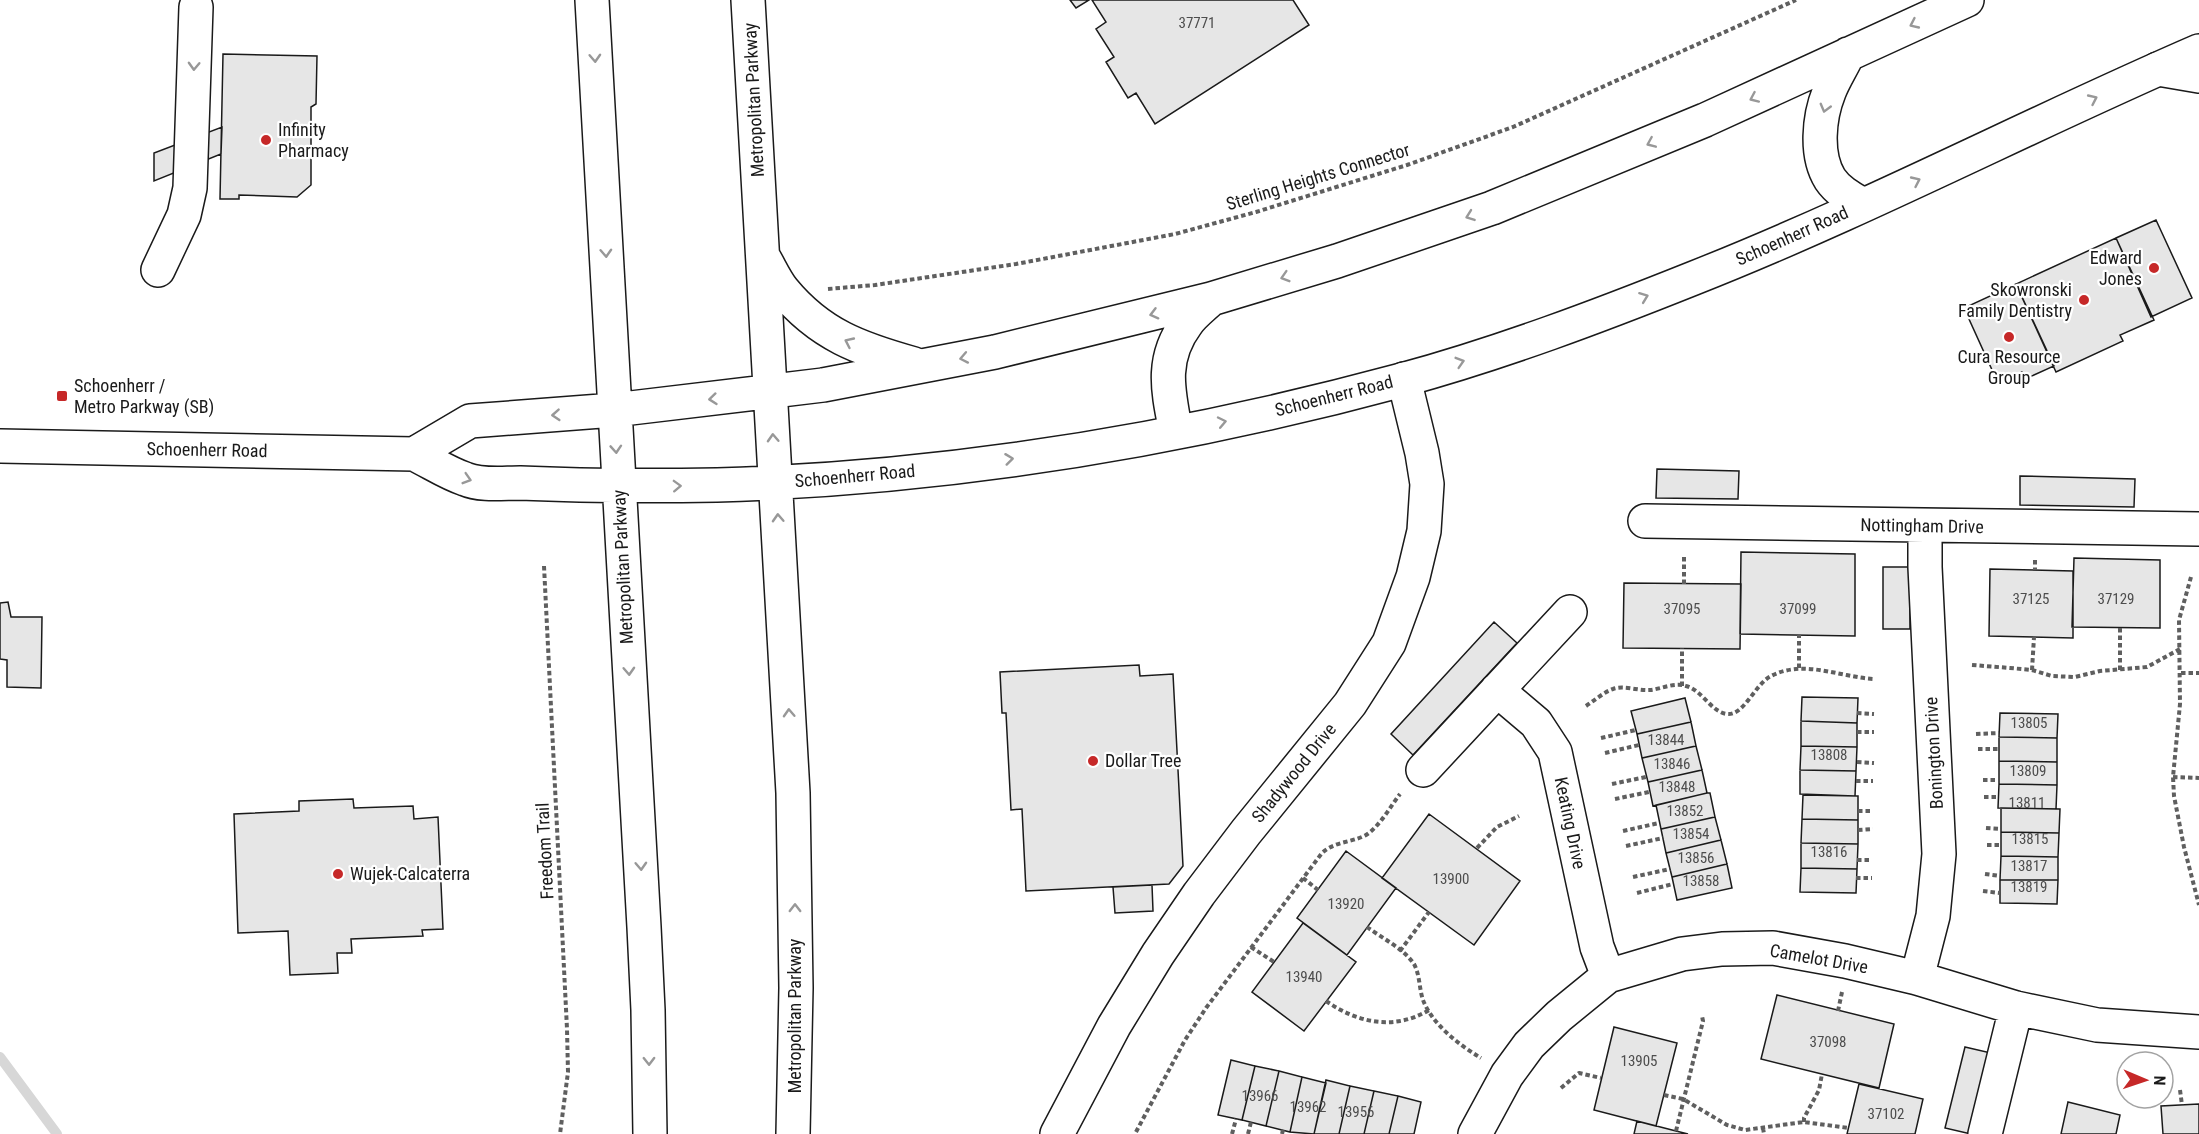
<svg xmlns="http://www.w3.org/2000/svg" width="2199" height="1134" font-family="'Roboto Condensed',sans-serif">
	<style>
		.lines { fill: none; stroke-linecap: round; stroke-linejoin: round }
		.stream { stroke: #d7d7d7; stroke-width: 10 }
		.building { fill: #e6e6e6; stroke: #1a1a1a; stroke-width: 1.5 }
		.minor-casing { stroke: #1a1a1a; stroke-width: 36 }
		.major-casing { stroke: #1a1a1a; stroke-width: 36 }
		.path { stroke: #5f5f5f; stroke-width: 4; stroke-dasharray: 4.5 3; stroke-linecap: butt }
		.minor { stroke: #fff; stroke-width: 33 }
		.major { stroke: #fff; stroke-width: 33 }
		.oneway { stroke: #989898 }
		.poi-dot { fill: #c62828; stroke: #fff; stroke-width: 2 }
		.labels { text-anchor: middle; stroke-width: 4.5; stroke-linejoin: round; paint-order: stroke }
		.number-label { font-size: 15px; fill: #4d4d4d }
		.street-label { font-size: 18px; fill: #1a1a1a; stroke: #fff }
		.poi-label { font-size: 18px; fill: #1a1a1a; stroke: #fff; text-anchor: start }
	</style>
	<rect width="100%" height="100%" fill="#fff"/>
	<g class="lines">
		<!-- stream -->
		<path class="stream" d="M0 1057 57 1134"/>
	</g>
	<!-- building -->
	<path class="building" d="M1070 0H1089L1076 8Z
		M1092 0H1293L1309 25 1155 124 1136 93 1128 98 1106 62 1114 57 1096 29 1106 22Z
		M223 54 317 56 316 104 311 107V185L297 197 239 195V199H220Z
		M222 127 221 154 154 181V153Z
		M2156 220 2192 298 2151 317 2116 238Z
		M2116 238 2154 320 2120 335 2123 341 2056 372 2016 284Z
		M2016 284 2054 366 2025 379 2022 372 1998 383 1964 308Z
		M1657 469 1739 471 1738 499 1656 498Z
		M2020 476 2135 479 2134 507 2020 505Z
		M1741 552 1855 554V636L1740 634Z
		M2074 558 2160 560V628L2072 627Z
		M1883 567H1910V629H1883Z
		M1990 569 2073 571V638L1989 636Z
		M1624 583 1741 584 1740 649 1623 648Z
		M8 602 11 617H42L41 688 7 687V660L0 659V603Z
		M1494 622 1517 643 1413 755 1391 734Z
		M1139 665 1140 676 1173 674 1183 866 1169 884 1026 891 1022 809 1011 810 1006 713H1002L1000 672Z
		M1802 697 1858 698 1857 723 1801 721Z
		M1685 698 1691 722 1637 734 1631 711Z
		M2000 713 2058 714 2057 738 1999 737Z
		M1801 721 1857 723V747L1801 746Z
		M1691 722 1696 746 1642 758 1637 734Z
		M1999 737 2057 738V762L1999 761Z
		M1696 746 1702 770 1648 782 1642 758Z
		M1801 746 1857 747 1856 771 1800 770Z
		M1999 761 2057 762V785L1999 784Z
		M1702 770 1707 793 1653 806 1648 782Z
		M1800 770 1856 771 1855 796 1800 794Z
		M1999 784 2057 785 2056 809 1998 808Z
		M1707 793H1710L1715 817 1661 829 1656 805Z
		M1803 795 1858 796V820L1802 819Z
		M353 799 354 808 413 806 414 819 438 817 443 929 422 930 423 936 351 939 352 953H337L338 973 290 975 288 931 238 933 234 814 299 811V801Z
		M2001 808 2060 809 2059 833 2001 832Z
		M1429 814 1520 881 1474 945 1382 878Z
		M1715 817 1721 840 1666 853 1661 829Z
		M1802 819 1858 820V844L1801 843Z
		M2001 832 2059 833 2058 857 2001 856Z
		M1721 840 1727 864 1672 877 1666 853Z
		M1801 843 1858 844 1857 869 1801 868Z
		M1346 851 1396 888 1347 955 1297 918Z
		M2001 856 2058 857V880H2000Z
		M1727 864 1732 888 1677 900 1672 877Z
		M1801 868 1857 869 1856 893 1800 892Z
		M2000 880H2058L2057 904 2000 903Z
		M1152 885 1153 911 1115 913 1113 887Z
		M1303 923 1356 962 1304 1031 1252 992Z
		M1777 995 1894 1024 1879 1088 1761 1059Z
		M1614 1027 1677 1043 1656 1126 1594 1110Z
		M1965 1047 1991 1053 1971 1134 1945 1128Z
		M1231 1060 1255 1066 1242 1120 1218 1115Z
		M1255 1066 1279 1071 1266 1126 1242 1120Z
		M1279 1071 1302 1077 1290 1132 1266 1126Z
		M1302 1077 1326 1083 1314 1134 1290 1132Z
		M1326 1080 1350 1086 1339 1134H1314Z
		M1859 1084 1923 1099 1915 1134H1847Z
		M1350 1086 1374 1091 1364 1134H1339Z
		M1374 1091 1398 1096 1389 1134H1364Z
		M1398 1096 1421 1102 1414 1134H1389Z
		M2068 1102 2120 1115 2116 1134H2061Z
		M2199 1104V1134H2163L2161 1106Z
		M1637 1121 1676 1131 1688 1134H1634Z"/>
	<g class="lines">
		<defs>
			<path id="minor" d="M2158 69 2199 76
				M158 270 184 215 190 188 196 7
				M1645 521 2199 529
				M1497 690 1536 723 1555 752 1597 947 1608 976
				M1423 770 1570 612
				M1917 978 1933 916 1939 854 1925 567V526
				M1057 1134 1114 1026 1158 954 1199 894 1246 832 1350 704 1389 643 1413 577 1424 531 1427 484 1422 453 1404 379
				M1475 1134 1507 1075 1529 1045 1559 1016 1608 976 1682 954 1722 949 1773 948 1845 961 1917 978 2016 1008 2097 1025 2199 1032
				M1985 1134 2016 1008"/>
			<path id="major" d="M592 0 644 927 648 1010 650 1134
				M748 0 793 793 796 988 793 1134
				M1848 54C1842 67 1834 79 1829 92 1819 117 1815 155 1830 179 1838 191 1851 198 1863 205
				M764 258C770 268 775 280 783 290 820 335 860 349 914 364
				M1176 432C1168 391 1160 359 1187 323 1193 314 1203 307 1211 299
				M0 446 414 454C431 462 447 473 465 479 481 486 503 483 520 483 586 486 651 486 717 485 947 478 1180 440 1402 380 1501 353 1599 316 1694 278 1866 210 2030 124 2199 51
				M414 454 470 421 614 410 823 385 995 352 1211 299 1337 261 1492 208 1705 120 1967 0"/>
		</defs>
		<!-- minor casing -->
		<use href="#minor" class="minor-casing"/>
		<!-- major casing -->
		<use href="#major" class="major-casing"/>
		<!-- path -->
		<path class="path" d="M828 289 875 285 1016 264 1175 234 1256 212 1407 165 1513 127 1796 0
			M2035 560V570
			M544 566 567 1029 568 1072 560 1134
			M2191 577 2179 620 2180 704 2173 777 2174 796 2184 847 2199 905
			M1684 584V554
			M1972 665 2010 668 2032 670 2052 676 2075 677 2100 671 2147 667 2180 649
			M1799 668V635
			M2032 670 2034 637
			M2120 670V627
			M2181 673H2199
			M1682 686V648
			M1586 706C1595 700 1604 692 1613 689 1624 685 1638 691 1650 690 1661 689 1675 682 1686 686 1702 690 1711 712 1727 714 1744 716 1755 684 1771 676 1804 659 1839 677 1874 679
			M1857 713 1874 714
			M1857 732H1874
			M1976 734 1999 733
			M1601 738 1636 730
			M1978 749H1999
			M1605 753 1639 745
			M1857 762 1874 763
			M2173 777 2199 778
			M1983 780H1998
			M1856 781H1873
			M1612 784 1646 777
			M1984 797H1998
			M1615 799 1649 792
			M1858 811H1873
			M1986 828 2001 829
			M1858 830 1873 829
			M1623 831 1659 823
			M1987 845H2001
			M1626 846 1663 838
			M1477 848 1497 827 1519 816
			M1857 860H1872
			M1985 874 2000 876
			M1633 877 1670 869
			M1303 878 1318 890
			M1856 878H1872
			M1983 891 2000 893
			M1637 893 1673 884
			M1367 927C1382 938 1404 949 1414 964 1420 975 1419 988 1423 1000 1432 1024 1459 1045 1481 1058
			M1251 947 1274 962
			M1400 951 1429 912
			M1326 1001C1358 1023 1394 1031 1429 1010
			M1838 1011 1842 992
			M1561 1088 1579 1073 1601 1078
			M2180 1090 2182 1105
			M1664 1095 1683 1099 1727 1125 1745 1130 1804 1122 1849 1128
			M1804 1122V1118L1819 1090 1822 1074
			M1763 1128 1764 1134
			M1676 1131 1703 1021 1702 1016
			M1136 1132 1185 1040 1206 1008 1322 853C1335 841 1351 843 1366 835 1380 826 1390 807 1400 794
			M1232 1134 1236 1119
			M1248 1134 1251 1122
			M1282 1134 1283 1130"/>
		<!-- minor -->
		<use href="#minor" class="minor"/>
		<!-- major -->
		<use href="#major" class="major"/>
	</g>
	<!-- one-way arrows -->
	<defs><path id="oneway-chevron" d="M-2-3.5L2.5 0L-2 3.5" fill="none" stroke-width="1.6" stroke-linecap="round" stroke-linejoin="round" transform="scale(1.5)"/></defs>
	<g class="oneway">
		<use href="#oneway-chevron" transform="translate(1914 24) rotate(155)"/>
		<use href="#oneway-chevron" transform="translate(595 58) rotate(87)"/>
		<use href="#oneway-chevron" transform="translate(194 66) rotate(92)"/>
		<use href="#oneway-chevron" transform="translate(1754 98) rotate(156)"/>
		<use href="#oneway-chevron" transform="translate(2093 99) rotate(-25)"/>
		<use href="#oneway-chevron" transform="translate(1825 108) rotate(105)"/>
		<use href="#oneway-chevron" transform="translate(1651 143) rotate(157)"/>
		<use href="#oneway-chevron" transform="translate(1916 181) rotate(-25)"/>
		<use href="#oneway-chevron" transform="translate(1470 216) rotate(160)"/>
		<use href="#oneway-chevron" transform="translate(606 253) rotate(87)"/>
		<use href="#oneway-chevron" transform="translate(1285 277) rotate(163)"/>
		<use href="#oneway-chevron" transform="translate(1644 297) rotate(-21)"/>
		<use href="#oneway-chevron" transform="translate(1154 314) rotate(165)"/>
		<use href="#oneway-chevron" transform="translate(849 342) rotate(-155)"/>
		<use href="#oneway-chevron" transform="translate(964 358) rotate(169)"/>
		<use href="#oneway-chevron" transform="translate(1460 362) rotate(-17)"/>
		<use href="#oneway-chevron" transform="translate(713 399) rotate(174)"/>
		<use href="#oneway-chevron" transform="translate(556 415) rotate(176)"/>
		<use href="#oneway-chevron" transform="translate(1222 422) rotate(-12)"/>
		<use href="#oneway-chevron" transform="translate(773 438) rotate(-93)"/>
		<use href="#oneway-chevron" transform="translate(616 449) rotate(86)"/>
		<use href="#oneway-chevron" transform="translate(1009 459) rotate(-7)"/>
		<use href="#oneway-chevron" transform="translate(467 479) rotate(17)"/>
		<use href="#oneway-chevron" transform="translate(677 486) rotate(-2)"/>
		<use href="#oneway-chevron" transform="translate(778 518) rotate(-93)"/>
		<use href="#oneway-chevron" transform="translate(629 671) rotate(87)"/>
		<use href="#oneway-chevron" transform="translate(789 713) rotate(-93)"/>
		<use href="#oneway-chevron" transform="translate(641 866) rotate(87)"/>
		<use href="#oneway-chevron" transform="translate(795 908) rotate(-90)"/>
		<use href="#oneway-chevron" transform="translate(649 1061) rotate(89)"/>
	</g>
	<!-- markers -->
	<g class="poi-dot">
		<circle cx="266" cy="140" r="6"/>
		<circle cx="2154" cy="268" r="6"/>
		<circle cx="2084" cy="300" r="6"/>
		<circle cx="2009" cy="337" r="6"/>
		<rect x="56" y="390" width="12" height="12" rx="3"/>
		<circle cx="1093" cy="761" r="6"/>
		<circle cx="338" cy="874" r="6"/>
	</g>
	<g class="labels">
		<!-- number labels -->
		<g class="number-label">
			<text x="1197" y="28">37771</text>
			<text x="2031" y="604">37125</text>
			<text x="2116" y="604">37129</text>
			<text x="1682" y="614">37095</text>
			<text x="1798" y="614">37099</text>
			<text x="2029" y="728">13805</text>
			<text x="1666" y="745">13844</text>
			<text x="1829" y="760">13808</text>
			<text x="1672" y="769">13846</text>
			<text x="2028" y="776">13809</text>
			<text x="1677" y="792">13848</text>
			<text x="2027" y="808">13811</text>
			<text x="1685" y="816">13852</text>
			<text x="1691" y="839">13854</text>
			<text x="2030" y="844">13815</text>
			<text x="1829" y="857">13816</text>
			<text x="1696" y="863">13856</text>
			<text x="2029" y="871">13817</text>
			<text x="1451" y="884">13900</text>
			<text x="1701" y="886">13858</text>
			<text x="2029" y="892">13819</text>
			<text x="1346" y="909">13920</text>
			<text x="1304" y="982">13940</text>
			<text x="1828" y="1047">37098</text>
			<text x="1639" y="1066">13905</text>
			<text x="1260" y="1101">13966</text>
			<text x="1308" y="1112">13962</text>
			<text x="1356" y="1117">13956</text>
			<text x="1886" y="1119">37102</text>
		</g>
		<!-- street labels -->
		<g class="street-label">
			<text transform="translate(754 100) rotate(-93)" y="6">Metropolitan Parkway</text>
			<text transform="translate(1318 177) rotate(-17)" y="6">Sterling Heights Connector</text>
			<text transform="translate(1792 236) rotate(-24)" y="6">Schoenherr Road</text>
			<text transform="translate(1334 396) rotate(-14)" y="6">Schoenherr Road</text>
			<text transform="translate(207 450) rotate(1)" y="6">Schoenherr Road</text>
			<text transform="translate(855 476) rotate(-5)" y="6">Schoenherr Road</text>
			<text transform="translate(1922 526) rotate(1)" y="6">Nottingham Drive</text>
			<text transform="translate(623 567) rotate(-93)" y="6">Metropolitan Parkway</text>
			<text transform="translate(1934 753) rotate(-93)" y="6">Bonington Drive</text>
			<text transform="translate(1294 773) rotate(-51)" y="6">Shadywood Drive</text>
			<text transform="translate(1570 823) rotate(78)" y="6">Keating Drive</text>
			<text transform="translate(545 851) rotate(-93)" y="6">Freedom Trail</text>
			<text transform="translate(1819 959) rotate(10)" y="6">Camelot Drive</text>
			<text transform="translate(795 1016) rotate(-90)" y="6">Metropolitan Parkway</text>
		</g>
		<!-- poi labels -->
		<g class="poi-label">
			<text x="278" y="136">Infinity<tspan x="278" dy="21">Pharmacy</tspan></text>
			<text x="2142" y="264" text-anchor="end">Edward<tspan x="2142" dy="21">Jones</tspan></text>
			<text x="2072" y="296" text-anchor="end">Skowronski<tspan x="2072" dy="21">Family Dentistry</tspan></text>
			<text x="2009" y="363" text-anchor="middle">Cura Resource<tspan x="2009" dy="21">Group</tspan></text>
			<text x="74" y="392">Schoenherr /<tspan x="74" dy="21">Metro Parkway (SB)</tspan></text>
			<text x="1105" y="767">Dollar Tree</text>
			<text x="350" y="880">Wujek-Calcaterra</text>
		</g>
	</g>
	<!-- north arrow -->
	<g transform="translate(2145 1080) rotate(92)"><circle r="28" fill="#ffffff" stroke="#a3a3a3" stroke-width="1.5"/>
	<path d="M0-4.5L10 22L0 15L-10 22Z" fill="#c62828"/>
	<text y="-9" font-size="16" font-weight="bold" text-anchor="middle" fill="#1a1a1a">N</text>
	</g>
</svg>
